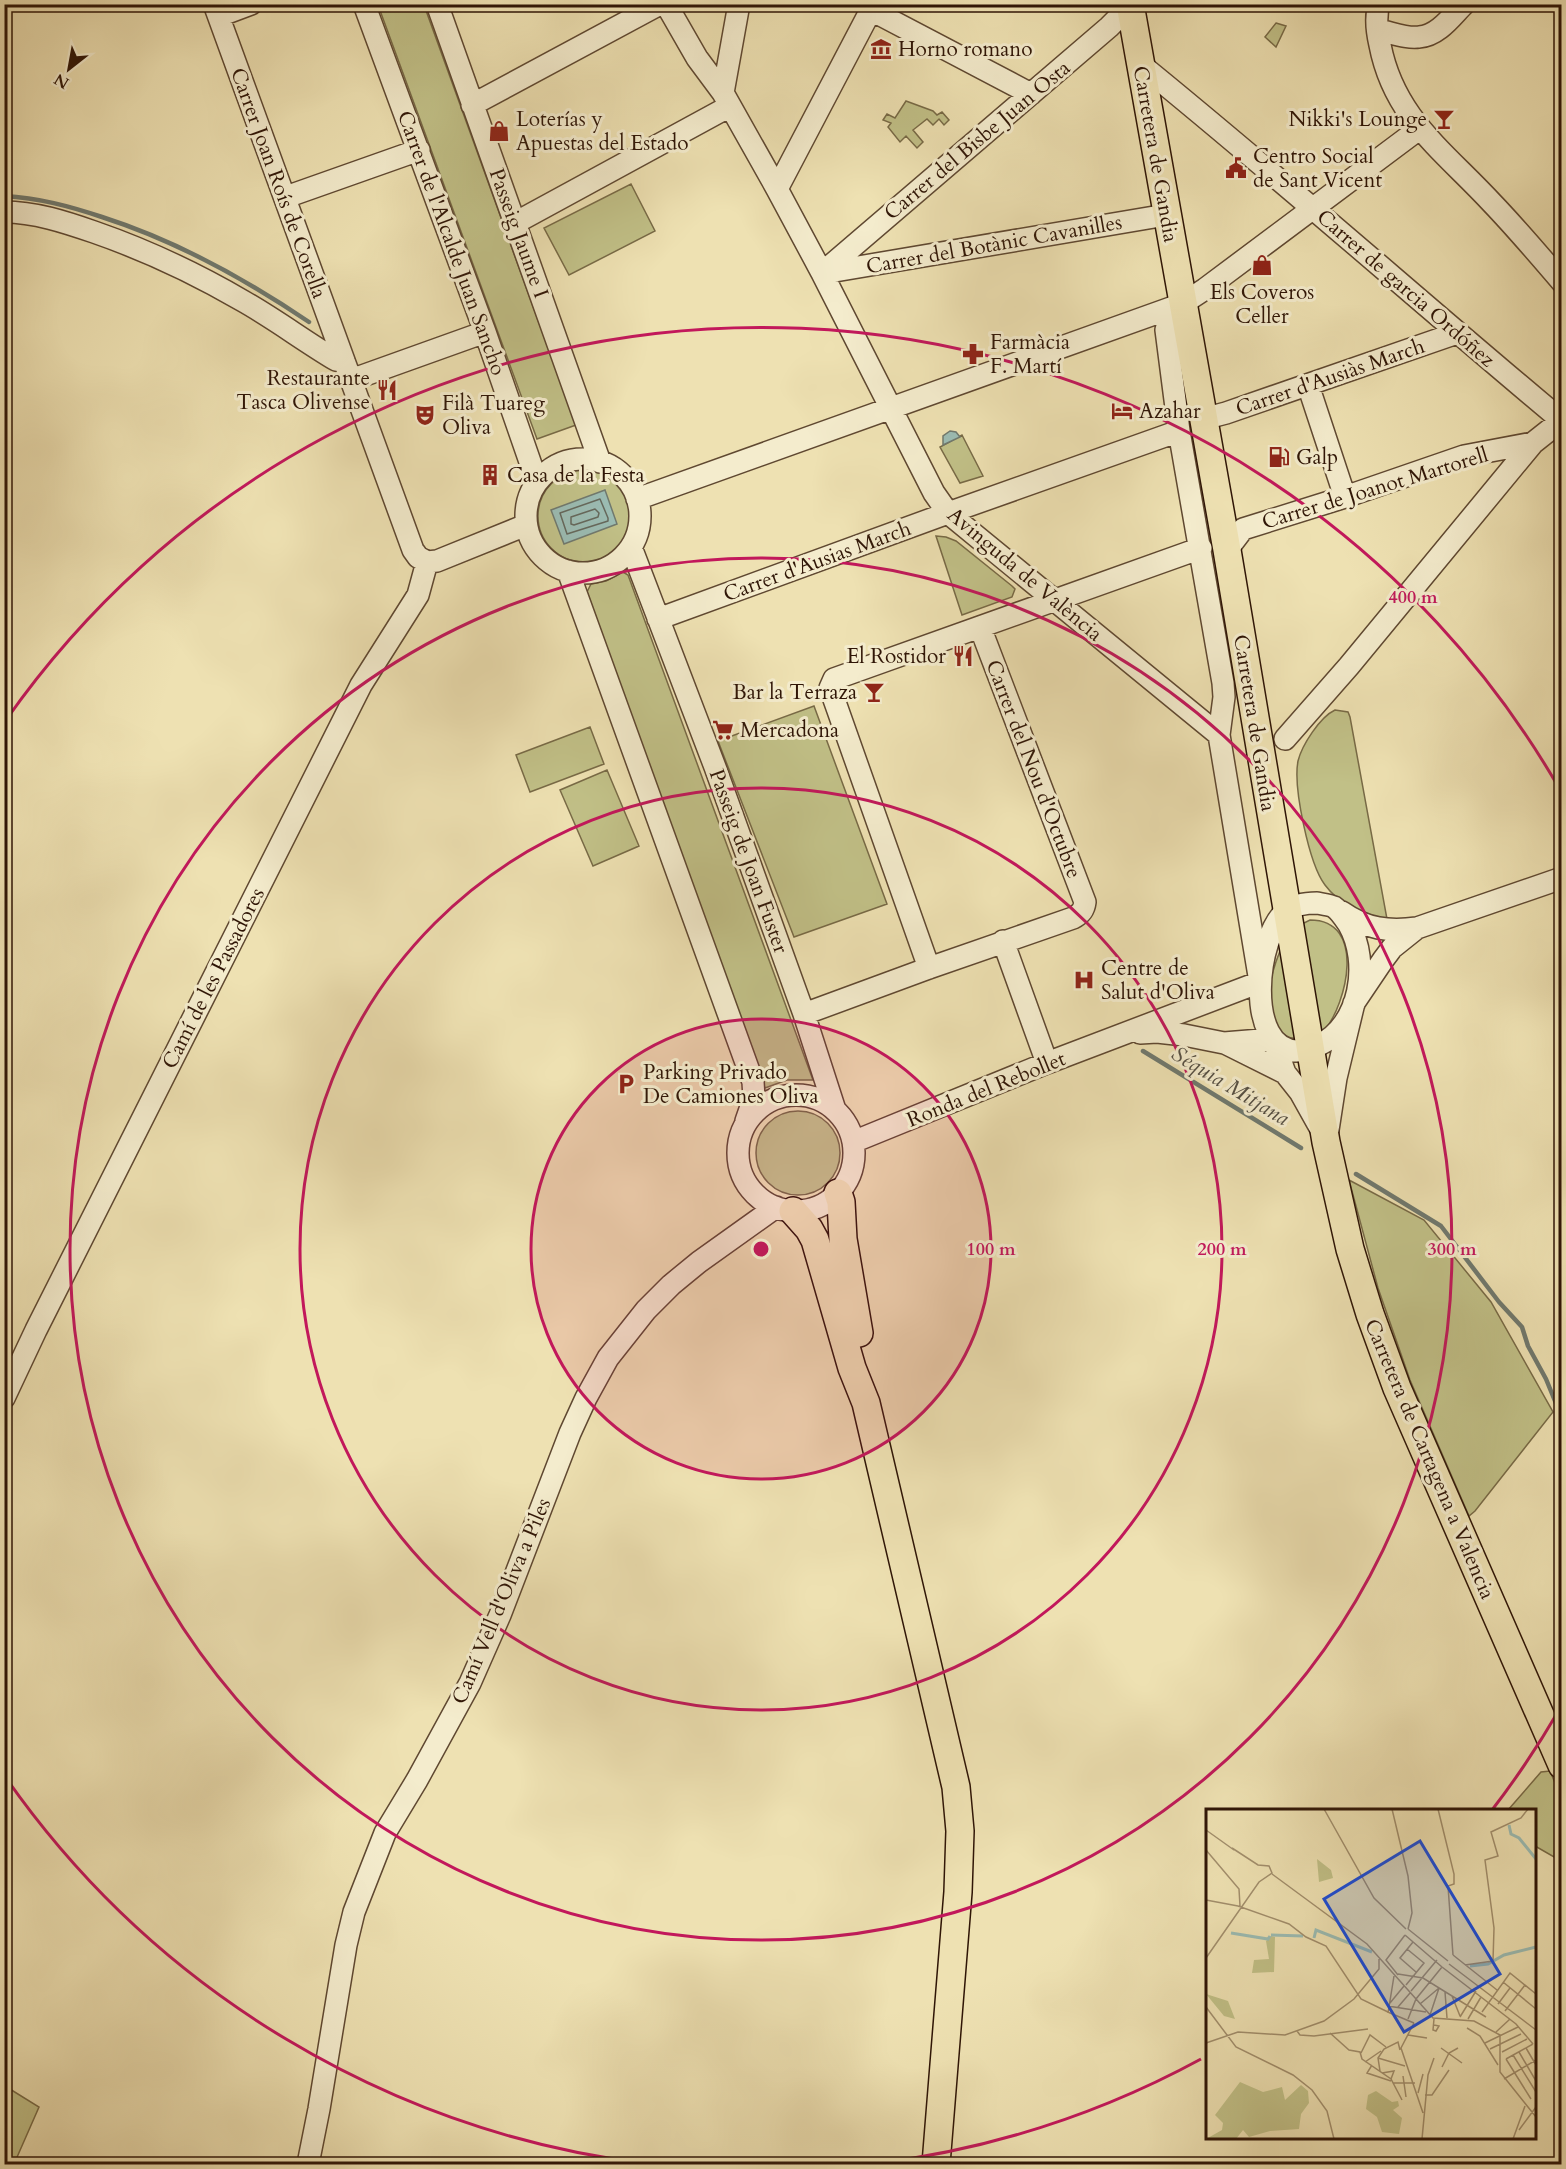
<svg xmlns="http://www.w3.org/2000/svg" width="1566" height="2169" font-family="Cardo,serif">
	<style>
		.green { fill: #c1c087; stroke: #786a46; stroke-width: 1.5 }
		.water { fill: #9bbcb3; stroke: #70796e; stroke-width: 1.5 }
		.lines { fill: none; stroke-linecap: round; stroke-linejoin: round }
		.shore { stroke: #65685c; stroke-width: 1.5 }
		.stream { stroke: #70796e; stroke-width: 4.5 }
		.minor-casing { stroke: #5f4831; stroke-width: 24 }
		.major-casing { stroke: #2f1506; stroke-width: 30 }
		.minor { stroke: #f4eccd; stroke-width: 21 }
		.major { stroke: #eee1b2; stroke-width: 27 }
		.ring { fill: none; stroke: #c2185b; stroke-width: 3 }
		.labels { text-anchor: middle; stroke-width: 6; stroke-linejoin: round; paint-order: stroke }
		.poi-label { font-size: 21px; fill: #2f1506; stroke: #f4eccd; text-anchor: start }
		.street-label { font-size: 21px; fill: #2f1506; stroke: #f4eccd }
		.water-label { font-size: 22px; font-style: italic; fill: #554f43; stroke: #f4eccd }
		.inset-river { fill: none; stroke: #9bbcb3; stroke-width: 3 }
		.inset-road { fill: none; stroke: #a28f6d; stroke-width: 1.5 }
		.view { fill: #1d4ed8; fill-opacity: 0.15; stroke: #1d4ed8; stroke-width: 3 }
		.inset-edge { fill: none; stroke: #2f1506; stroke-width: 3 }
		.centre { fill: #c2185b; stroke: #f4eccd; stroke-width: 3 }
		.ring-label { font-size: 18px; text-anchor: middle; font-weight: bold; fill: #c2185b; stroke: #f4eccd; stroke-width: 6; stroke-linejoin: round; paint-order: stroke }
	</style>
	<rect width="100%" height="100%" fill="#eee1b2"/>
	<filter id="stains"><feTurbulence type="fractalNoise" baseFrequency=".00333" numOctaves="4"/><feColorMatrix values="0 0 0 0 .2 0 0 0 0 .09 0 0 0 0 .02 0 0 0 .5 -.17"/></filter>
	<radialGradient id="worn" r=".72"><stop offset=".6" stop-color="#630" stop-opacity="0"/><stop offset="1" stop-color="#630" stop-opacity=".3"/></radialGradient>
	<!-- green -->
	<path class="green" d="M378 5H424L576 425 537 439Z
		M1276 23 1286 26 1276 47 1265 37Z
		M906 101 933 111 937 115 942 112 949 120 944 125 939 119 933 125 927 119 913 130 923 142 917 148 906 136 900 142 888 127 891 123 883 120 887 114 895 118Z
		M631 184 655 231 569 275 544 228Z
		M962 435 983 476 960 483 940 447Z
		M538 516a46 46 0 1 1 92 0a46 46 0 1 1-92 0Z
		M936 536 946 537 956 541 1012 586 1015 589 1012 597 962 615Z
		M623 572 628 575 813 1080H787L765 1088 587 592 591 584 606 581Z
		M814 706 887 904 794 937 718 741Z
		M1335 710 1348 712 1350 717 1387 919C1363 915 1340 905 1325 885 1309 864 1293 787 1298 761 1302 745 1320 717 1335 710Z
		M590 727 604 764 530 792 516 755Z
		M607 770 639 846 593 866 560 790Z
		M1310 920C1367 920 1347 1004 1324 1031H1319L1300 925Z
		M1280 951 1284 952 1297 1038C1278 1040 1270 1017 1269 1001 1268 985 1274 966 1280 951Z
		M756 1153a42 42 0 1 1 84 0a42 42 0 1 1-84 0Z
		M1349 1180 1424 1220 1491 1302 1553 1412 1475 1511 1469 1516 1410 1380 1378 1288Z
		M1550 1771 1561 1797V1861L1535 1846 1534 1810H1508L1541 1772Z
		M5 2086 39 2107 14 2164H5Z"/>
	<!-- water -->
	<path class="water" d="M950 431 956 432 960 437 943 445V436Z
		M605 490 617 524 564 544 551 510Z"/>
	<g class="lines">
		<!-- shore -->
		<path class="shore" d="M600 499 608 518V521L567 534 560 513Z
			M595 509 599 513 598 517 574 525 571 524V517Z"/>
		<!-- stream -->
		<path class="stream" d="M4 196C39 198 69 206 102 217 177 241 244 278 309 322
			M1143 1051 1301 1148
			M1356 1174 1441 1226 1499 1302 1522 1327 1528 1346 1546 1379 1562 1418"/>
		<defs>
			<path id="minor" d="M214 4 413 550 418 557 427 562
				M364 4 485 332 537 482
				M437 4 600 462
				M666 4 697 58 723 93 777 189 822 273 934 493 948 513 1219 735
				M1379 4C1375 17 1377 32 1380 45 1394 118 1445 152 1492 203 1516 228 1539 255 1562 282
				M871 10 1031 94
				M219 16 251 4
				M1378 30C1390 32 1407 39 1419 37 1438 36 1452 16 1464 4
				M1140 64C1283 180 1420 302 1561 420
				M723 93 739 4
				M472 105 660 4
				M777 189 874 4
				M286 197 419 150
				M4 212C35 212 65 222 94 232 146 250 195 273 243 301 275 319 304 341 336 360L344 361
				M515 223 730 106
				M822 273 1109 27 1119 17 1127 4
				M823 273 1166 215
				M351 380 485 332
				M1308 385 1345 497
				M1203 419 1226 413 1457 333
				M526 516a57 57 0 1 1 114 0a57 57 0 1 1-114 0Z
				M637 499 1182 304
				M631 547 715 767 804 1014 835 1110
				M1227 550 1243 529 1345 497 1464 456 1533 443
				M427 562 437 561 526 525
				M568 571 753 1082 754 1098 746 1121
				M658 619 948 513 1179 431
				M1285 739 1349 666 1533 443 1562 420
				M1317 903C1322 904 1330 905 1334 907 1340 911 1345 919 1349 925 1370 962 1361 1025 1319 1045 1313 1048 1305 1051 1297 1051 1244 1049 1256 936 1286 911 1295 904 1306 903 1317 903Z
				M1342 912C1366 929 1389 932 1417 928L1562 878
				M1003 941 1047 1063
				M929 968 830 688 834 679 1201 548
				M804 1014 929 968 1073 918C1081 914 1084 910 1085 902L980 627
				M1140 1033 1157 1032 1184 1035 1224 1043 1273 1039 1285 1073 1300 1092 1319 1126
				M1225 1043 1285 1073
				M738 1153a58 58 0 1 1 116 0a58 58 0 1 1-116 0Z
				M1328 1130 1336 1078 1354 1003 1383 960 1392 948 1417 928
				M853 1142 1047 1063 1260 982 1219 735 1224 697 1223 683 1179 431 1166 330 1171 314 1182 304 1205 289 1419 129
				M4 1398 36 1330 361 685 418 595 427 562
				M308 2164 319 2109 346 1945 354 1912 385 1833 417 1780 470 1683 500 1615 570 1433 586 1398 608 1358 646 1310 671 1285 699 1262 776 1207"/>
			<path id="major" d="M1130 4 1227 550 1326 1142 1350 1249 1370 1314 1397 1388 1562 1765
				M838 1193 841 1202 843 1239 859 1333
				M793 1211 809 1229 815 1240 852 1368 866 1403 956 1787 960 1831 958 1892 936 2164"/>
		</defs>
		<!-- minor casing -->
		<use href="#minor" class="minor-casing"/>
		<!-- major casing -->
		<use href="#major" class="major-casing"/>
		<!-- minor -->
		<use href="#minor" class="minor"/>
		<!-- major -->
		<use href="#major" class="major"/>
	</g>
	<!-- distance rings -->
	<circle cx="761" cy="1249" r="230" fill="#c2185b" fill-opacity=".12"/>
	<g class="ring">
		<circle cx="761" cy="1249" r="230"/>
		<circle cx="761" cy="1249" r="461"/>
		<circle cx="761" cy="1249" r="691"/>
		<path d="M1559 1710A922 922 0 0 1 1492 1810M1201 2059A922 922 0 0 1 873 2164M649 2164A922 922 0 0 1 6 1778M6 720A922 922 0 0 1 1559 788"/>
	</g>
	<!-- icons -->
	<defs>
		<symbol id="museum-bare" viewBox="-9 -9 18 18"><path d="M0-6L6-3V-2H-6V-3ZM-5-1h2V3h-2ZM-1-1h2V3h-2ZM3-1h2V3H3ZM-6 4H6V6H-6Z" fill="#8f2418" stroke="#f4eccd" stroke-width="2.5" paint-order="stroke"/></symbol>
		<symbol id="bar-bare" viewBox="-9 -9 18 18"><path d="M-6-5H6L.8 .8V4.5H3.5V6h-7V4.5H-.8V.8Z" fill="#8f2418" stroke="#f4eccd" stroke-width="2.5" paint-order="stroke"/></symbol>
		<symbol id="shop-bare" viewBox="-9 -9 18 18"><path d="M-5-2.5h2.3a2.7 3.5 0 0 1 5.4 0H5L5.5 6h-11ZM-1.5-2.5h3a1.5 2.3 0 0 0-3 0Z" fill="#8f2418" stroke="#f4eccd" stroke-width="2.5" paint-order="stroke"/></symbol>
		<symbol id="civic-bare" viewBox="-9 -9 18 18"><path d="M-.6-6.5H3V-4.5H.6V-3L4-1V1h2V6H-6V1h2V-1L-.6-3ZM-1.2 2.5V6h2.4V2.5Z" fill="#8f2418" stroke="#f4eccd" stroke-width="2.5" paint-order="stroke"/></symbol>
		<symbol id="pharmacy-bare" viewBox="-9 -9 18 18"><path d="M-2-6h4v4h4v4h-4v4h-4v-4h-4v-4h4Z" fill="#8f2418" stroke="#f4eccd" stroke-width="2.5" paint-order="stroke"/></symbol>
		<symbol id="restaurant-bare" viewBox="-9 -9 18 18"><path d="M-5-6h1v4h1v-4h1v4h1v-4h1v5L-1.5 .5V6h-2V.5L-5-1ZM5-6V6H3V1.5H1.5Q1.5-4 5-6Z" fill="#8f2418" stroke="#f4eccd" stroke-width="2.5" paint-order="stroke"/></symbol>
		<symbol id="hotel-bare" viewBox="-9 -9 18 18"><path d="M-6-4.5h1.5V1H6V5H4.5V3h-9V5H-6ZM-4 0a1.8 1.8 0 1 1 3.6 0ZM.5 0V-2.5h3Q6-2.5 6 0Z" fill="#8f2418" stroke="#f4eccd" stroke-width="2.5" paint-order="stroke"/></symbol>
		<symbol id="theatre-bare" viewBox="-9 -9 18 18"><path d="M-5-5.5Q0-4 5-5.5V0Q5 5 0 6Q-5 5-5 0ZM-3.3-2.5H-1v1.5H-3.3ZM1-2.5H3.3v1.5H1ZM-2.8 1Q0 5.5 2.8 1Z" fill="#8f2418" stroke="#f4eccd" stroke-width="2.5" paint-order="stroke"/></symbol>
		<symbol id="fuel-bare" viewBox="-9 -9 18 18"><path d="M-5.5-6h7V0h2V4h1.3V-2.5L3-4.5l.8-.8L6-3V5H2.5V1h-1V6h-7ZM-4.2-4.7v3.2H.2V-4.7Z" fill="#8f2418" stroke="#f4eccd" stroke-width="2.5" paint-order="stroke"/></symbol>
		<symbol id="building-bare" viewBox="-9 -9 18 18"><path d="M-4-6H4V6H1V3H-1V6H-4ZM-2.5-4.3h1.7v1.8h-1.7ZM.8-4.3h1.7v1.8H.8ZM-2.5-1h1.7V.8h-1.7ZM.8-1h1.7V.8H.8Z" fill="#8f2418" stroke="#f4eccd" stroke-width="2.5" paint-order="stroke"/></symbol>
		<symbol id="supermarket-bare" viewBox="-9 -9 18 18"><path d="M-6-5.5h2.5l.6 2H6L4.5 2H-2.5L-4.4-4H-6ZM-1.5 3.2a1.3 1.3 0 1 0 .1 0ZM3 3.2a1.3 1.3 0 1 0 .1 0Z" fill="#8f2418" stroke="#f4eccd" stroke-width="2.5" paint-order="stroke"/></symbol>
		<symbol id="hospital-bare" viewBox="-9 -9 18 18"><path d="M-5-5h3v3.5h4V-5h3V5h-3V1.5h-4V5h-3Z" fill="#8f2418" stroke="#f4eccd" stroke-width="2.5" paint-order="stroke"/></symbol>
		<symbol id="parking-bare" viewBox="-9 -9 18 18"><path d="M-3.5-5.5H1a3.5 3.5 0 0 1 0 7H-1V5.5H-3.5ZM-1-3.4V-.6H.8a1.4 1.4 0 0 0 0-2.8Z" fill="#8f2418" stroke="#f4eccd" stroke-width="2.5" paint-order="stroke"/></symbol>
	</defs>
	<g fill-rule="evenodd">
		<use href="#museum-bare" x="866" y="34" width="30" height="30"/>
		<use href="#bar-bare" x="1429" y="104" width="30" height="30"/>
		<use href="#shop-bare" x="484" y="116" width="30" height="30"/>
		<use href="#civic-bare" x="1221" y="153" width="30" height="30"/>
		<use href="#shop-bare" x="1247" y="250" width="30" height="30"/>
		<use href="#pharmacy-bare" x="958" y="339" width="30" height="30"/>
		<use href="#restaurant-bare" x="372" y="375" width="30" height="30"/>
		<use href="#hotel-bare" x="1107" y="396" width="30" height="30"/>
		<use href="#theatre-bare" x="410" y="400" width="30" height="30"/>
		<use href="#fuel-bare" x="1264" y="442" width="30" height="30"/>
		<use href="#building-bare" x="475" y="460" width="30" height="30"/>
		<use href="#restaurant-bare" x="948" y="641" width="30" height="30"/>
		<use href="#bar-bare" x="859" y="677" width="30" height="30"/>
		<use href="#supermarket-bare" x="708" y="715" width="30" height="30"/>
		<use href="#hospital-bare" x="1069" y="965" width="30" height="30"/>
		<use href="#parking-bare" x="611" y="1069" width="30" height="30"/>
	</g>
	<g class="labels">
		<!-- poi labels -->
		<g class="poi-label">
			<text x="898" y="56">Horno romano</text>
			<text x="516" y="126">Loterías y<tspan x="516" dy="24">Apuestas del Estado</tspan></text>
			<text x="1427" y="126" text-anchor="end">Nikki's Lounge</text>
			<text x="1253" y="163">Centro Social<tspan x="1253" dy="24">de Sant Vicent</tspan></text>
			<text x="1262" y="299" text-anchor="middle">Els Coveros<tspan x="1262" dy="24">Celler</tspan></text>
			<text x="990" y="349">Farmàcia<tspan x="990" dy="24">F. Martí</tspan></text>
			<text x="370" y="385" text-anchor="end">Restaurante<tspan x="370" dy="24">Tasca Olivense</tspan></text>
			<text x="442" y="410">Filà Tuareg<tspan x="442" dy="24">Oliva</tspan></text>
			<text x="1139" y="418">Azahar</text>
			<text x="1296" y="464">Galp</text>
			<text x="507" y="482">Casa de la Festa</text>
			<text x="946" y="663" text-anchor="end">El Rostidor</text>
			<text x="857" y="699" text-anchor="end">Bar la Terraza</text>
			<text x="740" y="737">Mercadona</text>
			<text x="1101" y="975">Centre de<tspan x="1101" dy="24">Salut d'Oliva</tspan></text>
			<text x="643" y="1079">Parking Privado<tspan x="643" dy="24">De Camiones Oliva</tspan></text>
		</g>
		<!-- street labels -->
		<g class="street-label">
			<text transform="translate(977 140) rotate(-40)" y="7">Carrer del Bisbe Juan Osta</text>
			<text transform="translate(1156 154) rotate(80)" y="7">Carretera de Gandia</text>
			<text transform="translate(279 183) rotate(70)" y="7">Carrer Joan Roís de Corella</text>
			<text transform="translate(519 233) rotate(70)" y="7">Passeig Jaume I</text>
			<text transform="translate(452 243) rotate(70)" y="7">Carrer de l'Alcalde Juan Sancho</text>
			<text transform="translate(994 244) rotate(-10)" y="7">Carrer del Botànic Cavanilles</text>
			<text transform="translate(1406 288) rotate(41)" y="7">Carrer de garcia Ordóñez</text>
			<text transform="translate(1330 377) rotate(-19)" y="7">Carrer d'Ausiàs March</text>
			<text transform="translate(1375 488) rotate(-17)" y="7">Carrer de Joanot Martorell</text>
			<text transform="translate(817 561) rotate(-20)" y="7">Carrer d'Ausias March</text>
			<text transform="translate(1025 574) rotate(40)" y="7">Avinguda de València</text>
			<text transform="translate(1255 723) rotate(81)" y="7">Carretera de Gandia</text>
			<text transform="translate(1034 769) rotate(69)" y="7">Carrer del Nou d'Octubre</text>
			<text transform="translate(749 861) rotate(70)" y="7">Passeig de Joan Fuster</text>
			<text transform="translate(213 978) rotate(-63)" y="7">Camí de les Passadores</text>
			<text transform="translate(986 1089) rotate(-22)" y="7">Ronda del Rebollet</text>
			<text transform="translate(1430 1459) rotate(67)" y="7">Carretera de Cartagena a Valencia</text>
			<text transform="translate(501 1601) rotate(-67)" y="7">Camí Vell d'Oliva a Piles</text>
		</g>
		<!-- water labels -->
		<g class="water-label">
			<text transform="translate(1231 1085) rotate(31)" y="8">Séquia Mitjana</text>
		</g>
	</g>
	<!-- overview -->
	<g transform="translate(1206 1809)">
		<rect width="330" height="330" fill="#eee1b2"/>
		<path d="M111 50 125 61 127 69 113 73ZM65 127 69 128 68 163 46 164 48 151 63 150 60 132ZM0 185 22 192 29 210 18 207ZM34 273 57 283 76 278 79 291 95 276 102 282 103 294 95 305 93 320 64 322 43 328 37 321 30 330H0L16 321 17 314 9 306ZM170 282 186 293 192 292 193 297 187 301 196 309 193 325 176 323 171 308 160 300 162 286Z" fill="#c1c087"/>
		<path class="inset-river" d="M303 16 305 25 313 29 330 50M25 124 62 130 64 127M65 126 97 127M108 129 110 121 166 143M264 157 282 155 298 146 330 138"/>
		<path class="inset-road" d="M118 0 168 89 200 120M186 0 202 67 206 104 202 120M232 0 248 65V75L242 77 247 146M0 21 28 41M0 41 33 80 34 97M66 65 161 135 227 209 268 212 294 226V263L330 308M0 91 32 97 83 115 100 128 120 137 155 190 184 204M202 120 242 152M199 126 236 158M207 133 194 149 210 163M247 146 291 181M0 149 53 73 66 64 63 57 52 56 26 39M243 155 330 221M259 156 287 152 288 119 279 51 292 47 285 23 315 9 322 0M236 158 310 215 327 235M192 165 217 169 280 208M192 166 180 151 199 126M297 173 330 200M200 176 218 154 201 140M205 182 231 151M239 183 241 209M246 187 254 207M184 194 198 177M214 195 233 179M292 195 304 179M182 197 220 203M0 198 30 238 87 266 106 281 121 302 128 330M192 198 204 184M299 202 319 176M276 203 304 164 330 185M182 204 188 167M184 204 208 214M224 206 233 179M254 208 270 182M202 210 210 190 236 158M262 210 275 188M208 214 195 239 217 304M228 216 233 217 230 222 227 221 228 210M261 219 274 227 292 256M91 222 94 226 108 227 162 220M290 223 304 210M124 224 143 241 154 243 156 250 185 270 196 291M202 226 221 229M0 234 32 223 79 226 118 212 148 190 173 160V150M279 234 312 218M235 239 256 254M320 239 330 256M284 240 315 225M296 243 321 230M313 243 330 272M155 244 164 226 180 238M307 246 330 283M172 249 199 257M300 250 325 290M300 250 327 235M159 253 175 242M166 256 161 264 185 272M236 258 243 244 252 239M174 262 172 249 178 240 192 233 194 241M176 264 188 262 185 270M197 267 200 288M298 270 330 251M187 274H209M212 284 217 265M219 286H226L243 261M313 321 330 298M216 330 222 266 228 249M307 330 319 297"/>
		<path class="view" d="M214 32 294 165 198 223 118 90Z"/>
		<rect width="330" height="330" class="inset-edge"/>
	</g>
	<circle cx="761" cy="1249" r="9" class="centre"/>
	<g class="ring-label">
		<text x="1413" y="603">400 m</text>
		<text x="991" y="1255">100 m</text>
		<text x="1222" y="1255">200 m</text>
		<text x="1452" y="1255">300 m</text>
	</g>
	<!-- margin -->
	<rect width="1566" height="2169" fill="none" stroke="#eee1b2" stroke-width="24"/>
	<rect x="6" y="6" width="1554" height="2157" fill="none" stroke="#2f1506" stroke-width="3"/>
	<rect x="12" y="12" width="1542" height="2145" fill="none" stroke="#2f1506" stroke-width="1.5"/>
	<!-- north arrow -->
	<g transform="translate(69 69) rotate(211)" stroke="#f4eccd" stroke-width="4.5" paint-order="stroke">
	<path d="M0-4.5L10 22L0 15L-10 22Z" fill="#2f1506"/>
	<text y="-9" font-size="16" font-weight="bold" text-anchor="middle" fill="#2f1506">N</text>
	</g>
	<rect width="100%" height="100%" filter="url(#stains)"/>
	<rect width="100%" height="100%" fill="url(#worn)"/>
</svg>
